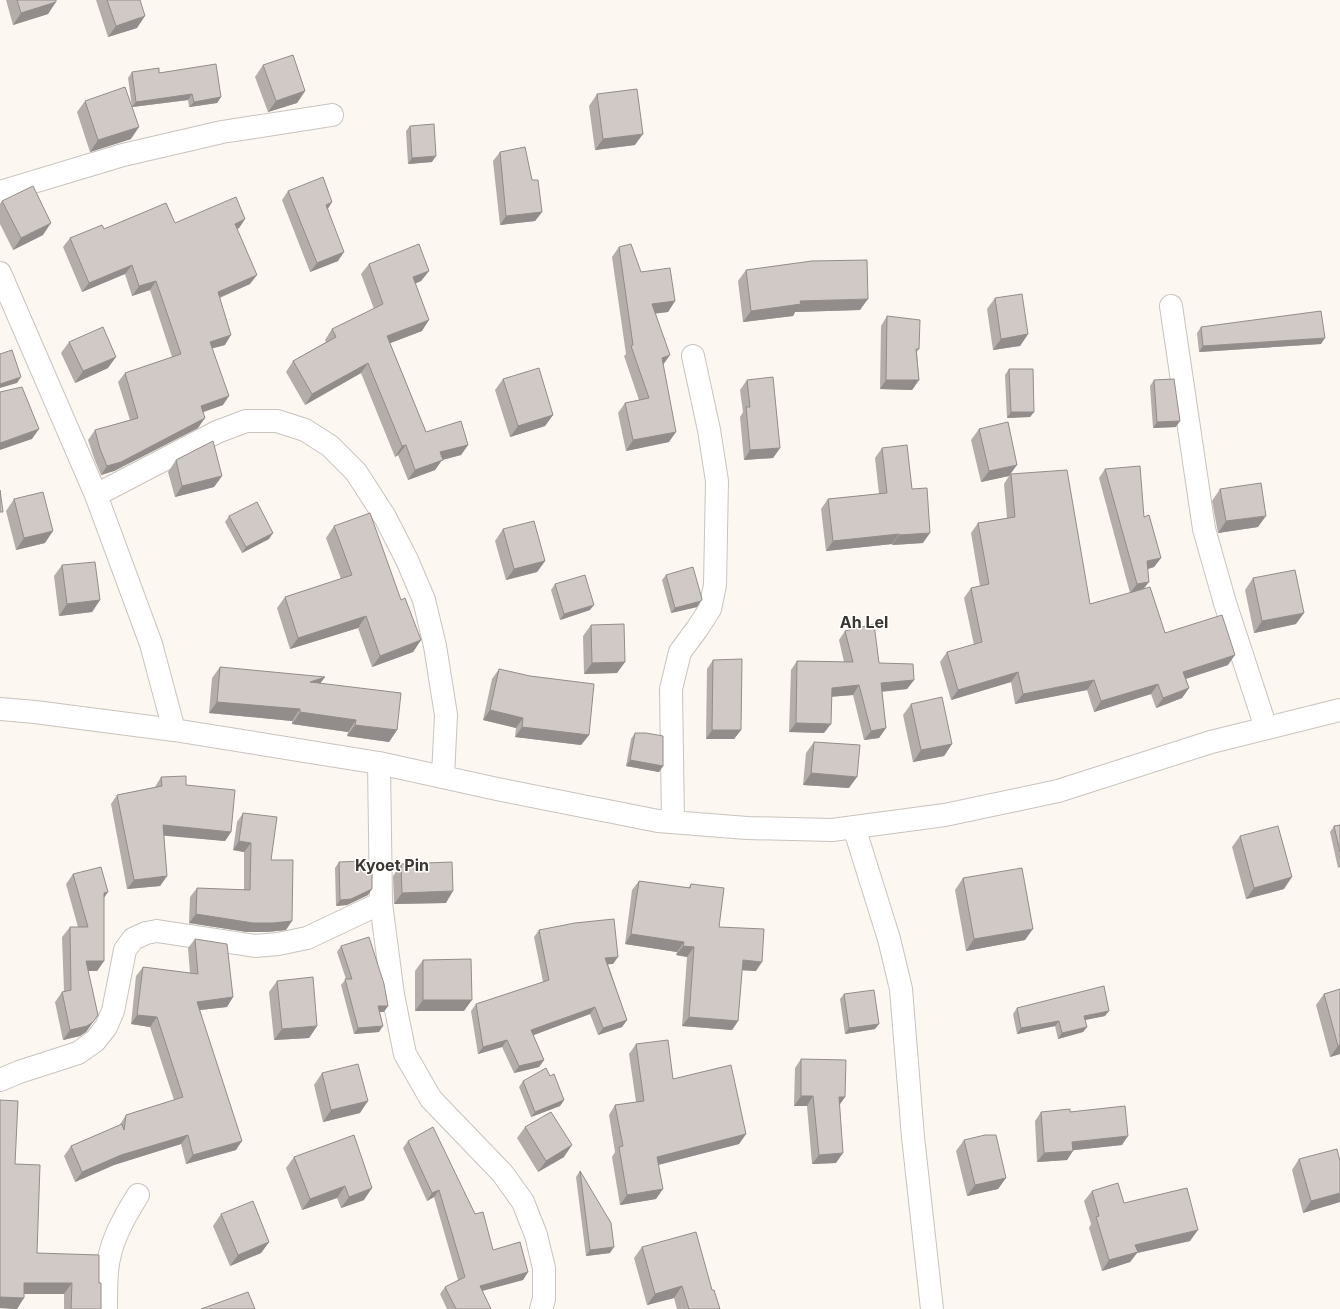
<svg xmlns="http://www.w3.org/2000/svg" width="1340" height="1309" font-family="Inter,sans-serif">
	<style>
		.lines { fill: none; stroke-linecap: round; stroke-linejoin: round }
		.minor-casing { stroke: #c8c3bd; stroke-width: 24 }
		.minor { stroke: #fff; stroke-width: 22 }
		.wall { fill: #b4ada9 }
		.shaded-wall { fill: #928d8a }
		.building { fill: #d1c9c5; stroke: #928d8a }
		.labels { text-anchor: middle; stroke-width: 3; stroke-linejoin: round; paint-order: stroke }
		.quarter-label { font-size: 16px; font-weight: bold; fill: #3a3631; stroke: #fff }
	</style>
	<rect width="100%" height="100%" fill="#fcf7f1"/>
	<g class="lines">
		<defs>
			<path id="minor" d="M0 192 123 155 222 132 332 115
				M0 273 96 495 151 644 174 730
				M1171 306 1204 529 1225 603 1266 728
				M96 495 217 432 246 421H277L305 430 330 446 356 472 385 517 407 560 424 600 435 646 446 715 443 776
				M0 709 35 712 174 730 379 763 497 789 658 821 747 828 832 830 945 815 1058 791 1211 742 1340 710
				M379 763 381 903 393 995 405 1054 431 1099 503 1174 523 1202 536 1235 544 1268V1299L541 1309
				M673 822 671 689 680 652 697 629 710 609 715 585 717 481 709 430 693 356
				M854 827 889 939 901 989 913 1137 932 1309
				M0 1080 19 1072 78 1053 95 1041 106 1027 113 1011 125 950 133 939 146 933 157 931 255 946 278 944 307 938 381 903
				M106 1309C106 1297 106 1284 107 1272 109 1244 123 1219 138 1195"/>
		</defs>
		<!-- minor casing -->
		<use href="#minor" class="minor-casing"/>
		<!-- minor -->
		<use href="#minor" class="minor"/>
	</g>
	<!-- wall -->
	<path class="wall" d="M6 0H56L48 14 13 25Z
		M96 0H140L137 28 108 37Z
		M263 65 305 91 297 103 268 112 255 77Z
		M132 72 159 73 221 97 217 103 189 107 188 100 132 107 128 78Z
		M597 94 635 145 595 150 589 106Z
		M85 101 131 139 90 152 77 112Z
		M410 126 432 162 408 164 406 131Z
		M500 152 542 212 535 221 500 225 493 161Z
		M288 191 332 202 328 209 338 261 310 272 282 200Z
		M2 201 43 235 13 250 0 224V204Z
		M245 219 239 228 237 229 250 284 220 298 225 345 212 348 223 405 203 412 198 428 114 471 101 475 94 458 88 440 95 430 130 420 118 382 125 373 172 357 150 290 132 296 125 274 82 292 63 247 70 238 104 229Z
		M619 247 641 272 675 301 668 312 655 313 663 365 669 442 626 451 618 413 625 403 639 400 624 356 626 354 612 257Z
		M369 264 429 271 421 281 415 284 422 331 390 343 426 432 468 445 461 455 442 460 435 470 408 480 398 455 395 457 361 373 305 405 286 372 293 361 326 342 325 340 332 329 374 309 361 274Z
		M746 270 860 310 795 312 793 316 743 322 738 281Z
		M995 298 1028 334 1020 346 993 350 987 309Z
		M887 316 919 349 917 352 919 380 912 390 880 389 881 326Z
		M1201 327 1321 344 1199 352 1197 333Z
		M69 342 108 368 75 383 61 353Z
		M1009 369 1034 412 1030 417 1007 418 1005 375Z
		M503 379 553 415 545 426 510 437 495 390Z
		M747 380 780 448 773 458 744 460 740 417 743 412 740 390Z
		M1154 380 1176 427 1153 428 1150 386Z
		M979 429 1011 474 1090 604 1130 593 1099 478 1105 469 1144 517 1161 558 1154 567 1148 569 1144 588 1165 633 1228 665 1186 679 1189 688 1182 698 1156 708 1151 694 1094 712 1087 690 1015 704 1011 682 951 700 940 662 947 652 974 645 964 598 971 588 980 586 971 533 978 523 1007 518 1004 484 1009 476 981 482 971 440Z
		M882 448 912 489 923 543 892 545V544L826 551 821 509 828 499 879 494 875 458Z
		M176 460 222 476 214 487 175 497 168 472Z
		M1220 489 1258 527 1218 533 1212 501Z
		M14 499 45 543 16 550 6 511Z
		M229 516 269 539 242 553 225 522Z
		M334 526 401 600 421 640 413 652 372 667 358 628 290 649 277 608 285 597 341 579 326 538Z
		M503 529 545 561 537 572 506 580 495 541Z
		M62 565 100 600 92 612 59 616 54 576Z
		M666 575 697 607 671 613 662 580Z
		M1253 578 1296 624 1254 633 1245 590Z
		M555 584 590 610 560 620 551 590Z
		M591 625 625 662 617 673 584 674 583 636Z
		M845 631 879 663 914 680 907 689 882 692 886 728 879 738 864 740 853 695 831 697 824 733 789 732 791 670 797 661 844 662 839 640Z
		M713 660 741 730 734 739H706L707 669Z
		M220 667 320 683 397 730 389 742 347 736 348 732 292 724V721L209 713 212 678Z
		M499 669 589 735 581 745 515 737 516 728 483 720 492 679Z
		M911 704 952 744 944 756 913 762 903 715Z
		M635 733 663 766 659 772 626 766 631 739Z
		M814 742 849 788 803 785 806 753Z
		M161 777 186 785 231 832 225 841 164 835 167 876 160 886 127 889 111 804 117 795 155 787Z
		M243 813 271 860 286 930 267 932H247L189 923 190 897 197 888 244 890V852L233 850 237 822Z
		M1340 825V867L1338 868 1330 832 1334 826Z
		M1240 836 1284 889 1246 899 1232 847Z
		M339 862 365 872 368 895 347 905 336 906 335 868Z
		M401 864 446 903 394 904 393 876Z
		M73 874 104 898V961L97 971H88L98 1015 86 1032 80 1036 63 1040 55 1002 62 992 64 991 62 937 70 927H78L66 884Z
		M963 878 1025 940 966 951 955 890Z
		M639 881 688 888 691 884 719 927 756 971 742 970 738 1021 732 1030 682 1026 687 957 676 955 677 952 625 944 632 890Z
		M539 930 613 964H608L627 1020 622 1027 598 1035 590 1014 533 1035 544 1060 539 1067 514 1073 502 1047 478 1054 471 1011 476 1004 543 982 534 937Z
		M195 939 233 997 227 1007 200 1010 236 1150 186 1164 181 1144 114 1165 75 1182 64 1156 71 1146 119 1126 126 1115 174 1100 150 1027 131 1024 136 976 143 967 190 973 188 948Z
		M341 946 384 1012H380L379 1032 354 1034 341 985 346 979 337 952Z
		M423 960 464 1011H415V971Z
		M277 981 317 1026 309 1038 274 1040 269 992Z
		M1340 989V1054L1330 1057 1316 1005 1324 994Z
		M844 994 875 1029 845 1034 840 999Z
		M1017 1008 1105 1016 1085 1020 1087 1027 1083 1032 1058 1039 1055 1026 1017 1034 1013 1014Z
		M636 1044 673 1079 746 1134 739 1144 658 1165 656 1199 620 1205 612 1157 615 1152 609 1115 615 1105 636 1102 629 1054Z
		M801 1059 845 1097 839 1105 836 1163 812 1164 807 1106H794L795 1068Z
		M322 1073 360 1113 323 1122 314 1085Z
		M523 1081 564 1100 560 1106 531 1117 519 1087Z
		M0 1100 15 1164 37 1253 99 1283 101 1309H64V1294H24L17 1309 0 1308Z
		M1041 1112H1070L1122 1145 1073 1150 1067 1160 1037 1162 1035 1121Z
		M525 1127 564 1157 538 1172 517 1138Z
		M354 1135 364 1200 341 1208 337 1198 302 1210 286 1168 294 1157Z
		M964 1140 1006 1178 998 1189 967 1196 956 1151Z
		M408 1141 475 1214 493 1250 528 1272 523 1280 482 1291 491 1309H447L440 1294 445 1287 458 1280 434 1197 427 1201 403 1148Z
		M1299 1159 1340 1161V1202L1303 1213 1292 1170Z
		M580 1171 610 1253 586 1256 576 1177Z
		M1092 1191 1124 1203 1190 1241 1137 1253 1130 1262 1102 1271 1089 1228 1091 1224 1084 1201Z
		M221 1214 269 1242 261 1253 230 1266 213 1226Z
		M642 1247 712 1290 720 1309H677L674 1298 647 1305 634 1258Z"/>
	<!-- shaded-wall -->
	<path class="shaded-wall" d="M56 2 48 14 13 25 21 13Z
		M145 16 137 28 108 37 116 26Z
		M305 91 297 103 268 112 276 101Z
		M192 94 188 100 132 107 136 102Z
		M221 97 217 103 189 107 194 102Z
		M139 127 131 139 90 152 98 140Z
		M643 134 635 145 595 150 603 139Z
		M436 156 432 162 408 164 412 158Z
		M332 202 326 211V205Z
		M542 212 535 221 500 225 506 216Z
		M245 219 239 228 229 233 235 224Z
		M51 223 43 235 13 250 21 238Z
		M344 252 338 261 310 272 317 263Z
		M132 265 125 274 82 292 89 283Z
		M429 271 421 281 405 287 413 277Z
		M257 275 250 284 211 301 218 292Z
		M156 281 150 290 132 296 139 286Z
		M868 299 860 310 795 312 793 316 743 322 751 311 800 301Z
		M675 301 668 312 645 315 652 304Z
		M429 320 422 331 380 347 387 336Z
		M1028 334 1020 346 993 350 1001 339Z
		M231 335 225 345 203 351 210 342Z
		M1325 338 1321 344 1199 352 1203 346Z
		M670 355 663 365 662 358Z
		M116 357 108 368 75 383 83 371Z
		M368 363 361 373 305 405 312 394Z
		M21 377 17 383 0 388V384Z
		M886 380H919L912 390 880 389Z
		M229 396 223 405 195 415 201 406Z
		M1011 412H1034L1030 417 1007 418Z
		M553 415 545 426 510 437 518 426Z
		M205 418 198 428 114 471 101 475 107 466Z
		M1180 421 1176 427 1153 428 1157 422Z
		M39 429 32 439 0 450V443Z
		M676 432 669 442 626 451 633 440Z
		M406 445 398 455 395 457 402 446Z
		M468 445 461 455 442 460 435 470 408 480 415 470 440 452Z
		M780 448 773 458 744 460 750 450Z
		M1017 465 1009 476 981 482 989 471Z
		M222 476 214 487 175 497 182 486Z
		M1266 516 1258 527 1218 533 1226 521Z
		M53 531 45 543 16 550 24 538Z
		M273 533 269 539 242 553 246 547Z
		M930 533 923 543 892 545 899 535Z
		M899 534 892 544 826 551 833 541Z
		M1161 558 1154 567 1141 571 1147 561Z
		M545 561 537 572 506 580 514 569Z
		M1149 582 1142 591 1130 593 1137 584Z
		M100 600 92 612 59 616 67 604Z
		M701 601 697 607 671 613 675 608Z
		M594 605 590 610 560 620 564 614Z
		M1304 613 1296 624 1254 633 1262 621Z
		M366 616 358 628 290 649 298 638Z
		M421 640 413 652 372 667 380 656Z
		M1235 655 1228 665 1176 682 1183 672Z
		M625 662 617 673 584 674 592 663Z
		M1018 672 1011 682 951 700 958 690Z
		M325 677 317 688 310 682Z
		M914 680 907 689 874 692 881 683Z
		M1094 680 1087 690 1015 704 1023 694Z
		M1158 684 1151 694 1094 712 1101 701Z
		M859 685 853 695 825 697 832 688Z
		M1189 688 1182 698 1156 708 1163 698Z
		M217 702 300 709 292 721 209 713Z
		M490 710 523 718 516 728 483 720Z
		M300 712 356 720 348 732 292 724Z
		M796 723 831 724 824 733 789 732Z
		M355 725 397 730 389 742 347 736Z
		M522 727 589 735 581 745 515 737Z
		M886 728 879 738 864 740 871 731Z
		M712 730H741L734 739H706Z
		M952 744 944 756 913 762 921 750Z
		M630 760 663 766 659 772 626 766Z
		M811 773 857 777 849 788 803 785Z
		M163 825 231 832 225 841 156 835Z
		M239 841 251 843 244 852 233 850Z
		M167 876 160 886 127 889 134 880Z
		M1292 877 1284 889 1246 899 1254 888Z
		M372 889 368 895 347 905 336 906 340 900Z
		M453 891 446 903 394 904 402 893Z
		M108 892 101 902 104 893Z
		M196 914 292 921 286 930 267 932H247L189 923Z
		M1033 929 1025 940 966 951 974 939Z
		M631 934 684 942 677 952 625 944Z
		M683 946 694 947 687 957 676 955Z
		M618 957 613 964 600 965 605 958Z
		M743 960 762 962 756 971 736 970Z
		M86 961H104L97 971H79Z
		M233 997 227 1007 191 1011 197 1002Z
		M423 1000H472L464 1011H415Z
		M378 1006H388L384 1012H374Z
		M595 1007 590 1014 526 1038 531 1030Z
		M1109 1011 1105 1016 1080 1021 1084 1016Z
		M98 1015 86 1032 80 1036 63 1040 70 1030Z
		M137 1015 157 1017 150 1027 131 1024Z
		M689 1017 738 1021 732 1030 682 1026Z
		M627 1020 622 1027 598 1035 603 1028Z
		M1059 1021 1055 1026 1017 1034 1021 1028Z
		M879 1024 875 1029 845 1034 849 1028Z
		M317 1026 309 1038 274 1040 282 1029Z
		M383 1026 379 1032 354 1034 358 1028Z
		M1087 1027 1083 1032 1058 1039 1062 1033Z
		M507 1040 502 1047 478 1054 483 1047Z
		M1340 1045V1054L1330 1057 1338 1046Z
		M544 1060 539 1067 514 1073 519 1066Z
		M801 1096H813L807 1106H794Z
		M839 1097H845L838 1107Z
		M564 1100 560 1106 531 1117 535 1112Z
		M368 1101 360 1113 323 1122 331 1110Z
		M746 1134 739 1144 650 1167 657 1157Z
		M188 1135 181 1144 114 1165 75 1182 82 1172 121 1155Z
		M1128 1136 1122 1145 1066 1151 1072 1142Z
		M242 1141 236 1150 186 1164 193 1155Z
		M572 1145 564 1157 538 1172 546 1161Z
		M1073 1151 1067 1160 1037 1162 1044 1153Z
		M843 1153 836 1163 812 1164 819 1155Z
		M1006 1178 998 1189 967 1196 975 1185Z
		M345 1186 337 1198 302 1210 310 1199Z
		M372 1188 364 1200 341 1208 349 1197Z
		M663 1189 656 1199 620 1205 627 1195Z
		M439 1190 434 1197 427 1201 432 1193Z
		M1340 1193V1202L1303 1213 1311 1201Z
		M1198 1230 1190 1241 1137 1253 1130 1262 1102 1271 1109 1260 1135 1245Z
		M269 1242 261 1253 230 1266 238 1255Z
		M614 1247 610 1253 586 1256 590 1250Z
		M528 1272 523 1280 474 1293 480 1286Z
		M24 1283H72L64 1294H17Z
		M682 1286 674 1298 647 1305 655 1294Z
		M0 1297 24 1298 17 1309 0 1308Z"/>
	<!-- building -->
	<path class="building" d="M17 0H56V2L21 13Z
		M107 0H140L145 16 116 26Z
		M293 55 305 91 276 101 263 65Z
		M216 64 221 97 194 102 192 94 136 102 132 72 159 68V73Z
		M125 87 139 127 98 140 85 101Z
		M637 89 643 134 603 139 597 94Z
		M434 124 436 156 412 158 410 126Z
		M525 147 532 180H538L542 212 506 216 500 152Z
		M323 177 332 202 326 205 344 252 317 263 288 191Z
		M33 186 51 223 21 238 2 201Z
		M236 197 245 219 235 224 257 275 218 292 231 335 210 342 229 396 201 406 205 418 121 462 107 466 100 449 95 430 138 418 125 373 181 354 156 281 139 286 132 265 89 283 70 238 102 225 104 229 166 203 175 223Z
		M419 244 429 271 413 277 429 320 387 336 426 432 461 421 468 445 440 452 443 460 415 470 406 445 402 446 368 363 312 394 293 361 336 337 332 329 383 304 369 264Z
		M631 244 641 272 670 268 675 301 652 304 670 355 662 358 676 432 633 440 625 403 649 398 631 346 633 345 619 247Z
		M867 260 868 299 800 301 801 304 751 311 746 270 812 261Z
		M1022 294 1028 334 1001 339 995 298Z
		M1321 311 1325 338 1203 346 1201 327Z
		M887 316 920 320 919 349H916L919 380H886Z
		M103 327 116 357 83 371 69 342Z
		M12 350 21 377 0 384V354Z
		M539 368 553 415 518 426 503 379Z
		M1009 369H1033L1034 412H1011Z
		M773 377 780 448 750 450 746 407H750L747 380Z
		M1174 379 1180 421 1157 422 1154 380Z
		M22 387 39 429 0 443V392Z
		M1008 422 1017 465 989 471 979 429Z
		M213 441 222 476 182 486 176 460Z
		M907 445 912 489 927 488 930 533 899 535V534L833 541 828 499 887 493 882 448Z
		M1140 466 1144 517 1149 515 1161 558 1147 561 1149 582 1137 584 1105 469Z
		M1067 470 1090 604 1150 587 1165 633 1222 615 1235 655 1183 672 1189 688 1163 698 1158 684 1101 701 1094 680 1023 694 1018 672 958 690 947 652 982 642 971 588 989 584 978 523 1015 517 1011 474Z
		M1261 483 1266 516 1226 521 1220 489Z
		M0 490 3 512H0Z
		M43 492 53 531 24 538 14 499Z
		M257 502 273 533 246 547 229 516Z
		M370 513 401 600 405 598 421 640 380 656 366 616 298 638 285 597 352 575 334 526Z
		M534 521 545 561 514 569 503 529Z
		M95 562 100 600 67 604 62 565Z
		M693 567 702 599 701 601 675 608 666 575Z
		M1295 570 1304 613 1262 621 1253 578Z
		M585 575 594 605 564 614 555 584Z
		M624 624 625 662 592 663 591 625Z
		M874 624 879 663 913 664 914 680 881 683 886 728 871 731 859 685 832 688 831 724 796 723 797 661 853 662 845 631Z
		M742 659 741 730H712L713 660Z
		M220 667 325 677 310 682 401 693 397 730 355 725 356 720 300 712V709L217 702Z
		M499 669 530 676 594 684 589 735 522 727 523 718 490 710Z
		M942 697 952 744 921 750 911 704Z
		M635 733H646L663 736V766L630 760Z
		M814 742 860 745 857 777 811 773Z
		M186 776V785L235 790 231 832 163 825 167 876 134 880 117 795 162 786 161 777Z
		M243 813 277 817 271 860H293L292 921 273 923H253L196 914 197 888 250 890 251 843 239 841Z
		M1340 825V852L1334 826Z
		M1278 826 1292 877 1254 888 1240 836Z
		M364 861 365 872 372 871V889L351 899 340 900 339 862Z
		M452 862 453 891 402 893 401 864Z
		M101 867 108 892 104 893V961H86L98 1015 93 1022 87 1026 70 1030 62 992 71 990 70 927H88L73 874Z
		M1022 868 1033 929 974 939 963 878Z
		M639 881 690 888 691 884 724 888 719 927 764 929 762 962 743 960 738 1021 689 1017 694 947 683 946 684 942 631 934Z
		M614 919 618 957 605 958 627 1020 603 1028 595 1007 531 1030 544 1060 519 1066 507 1040 483 1047 476 1004 549 980 539 930 575 923Z
		M369 937 384 984 388 1006H378L383 1026 358 1028 345 979H352L341 946Z
		M195 939 227 944 233 997 197 1002 242 1141 193 1155 188 1135 121 1155 82 1172 71 1146 122 1124 124 1130 126 1115 183 1097 157 1017 137 1015 143 967 198 974Z
		M471 959 472 1000H423V960Z
		M313 977 317 1026 282 1029 277 981Z
		M1104 986 1109 1011 1084 1016 1087 1027 1062 1033 1059 1021 1021 1028 1017 1008Z
		M1340 989V1045L1338 1046 1324 994Z
		M874 990 879 1024 849 1028 844 994Z
		M668 1040 673 1079 731 1065 746 1134 657 1157 663 1189 627 1195 619 1147 623 1146 615 1105 644 1101 636 1044Z
		M801 1059 846 1060 845 1097H839L843 1153 819 1155 813 1096H801Z
		M358 1064 368 1101 331 1110 322 1073Z
		M546 1068 550 1076 554 1074 564 1100 535 1112 523 1081Z
		M0 1100 18 1101 15 1164 40 1165 37 1253 99 1255V1283H101V1309H71L72 1283H24V1298L0 1297Z
		M1125 1106 1128 1136 1072 1142 1073 1151 1044 1153 1041 1112 1070 1109V1112Z
		M551 1112 572 1145 546 1161 525 1127Z
		M433 1127 475 1214 483 1212 493 1250 520 1242 528 1272 480 1286 491 1309H456L445 1287 465 1277 439 1190 432 1193 408 1141Z
		M354 1135 372 1188 349 1197 345 1186 310 1199 294 1157Z
		M985 1135H996L1006 1178 975 1185 964 1140Z
		M1337 1149 1340 1161V1193L1311 1201 1299 1159Z
		M580 1171 611 1223 614 1247 590 1250Z
		M1118 1183 1124 1203 1187 1188 1198 1230 1135 1245 1138 1252 1109 1260 1096 1217 1099 1216 1092 1191Z
		M253 1201 269 1242 238 1255 221 1214Z
		M696 1232 712 1290H714L720 1309H689L682 1286 655 1294 642 1247Z
		M248 1292 255 1309H201Z"/>
	<g class="labels">
		<!-- quarter labels -->
		<g class="quarter-label">
			<text x="864" y="628">Ah Lel</text>
			<text x="392" y="871">Kyoet Pin</text>
		</g>
	</g>
</svg>
